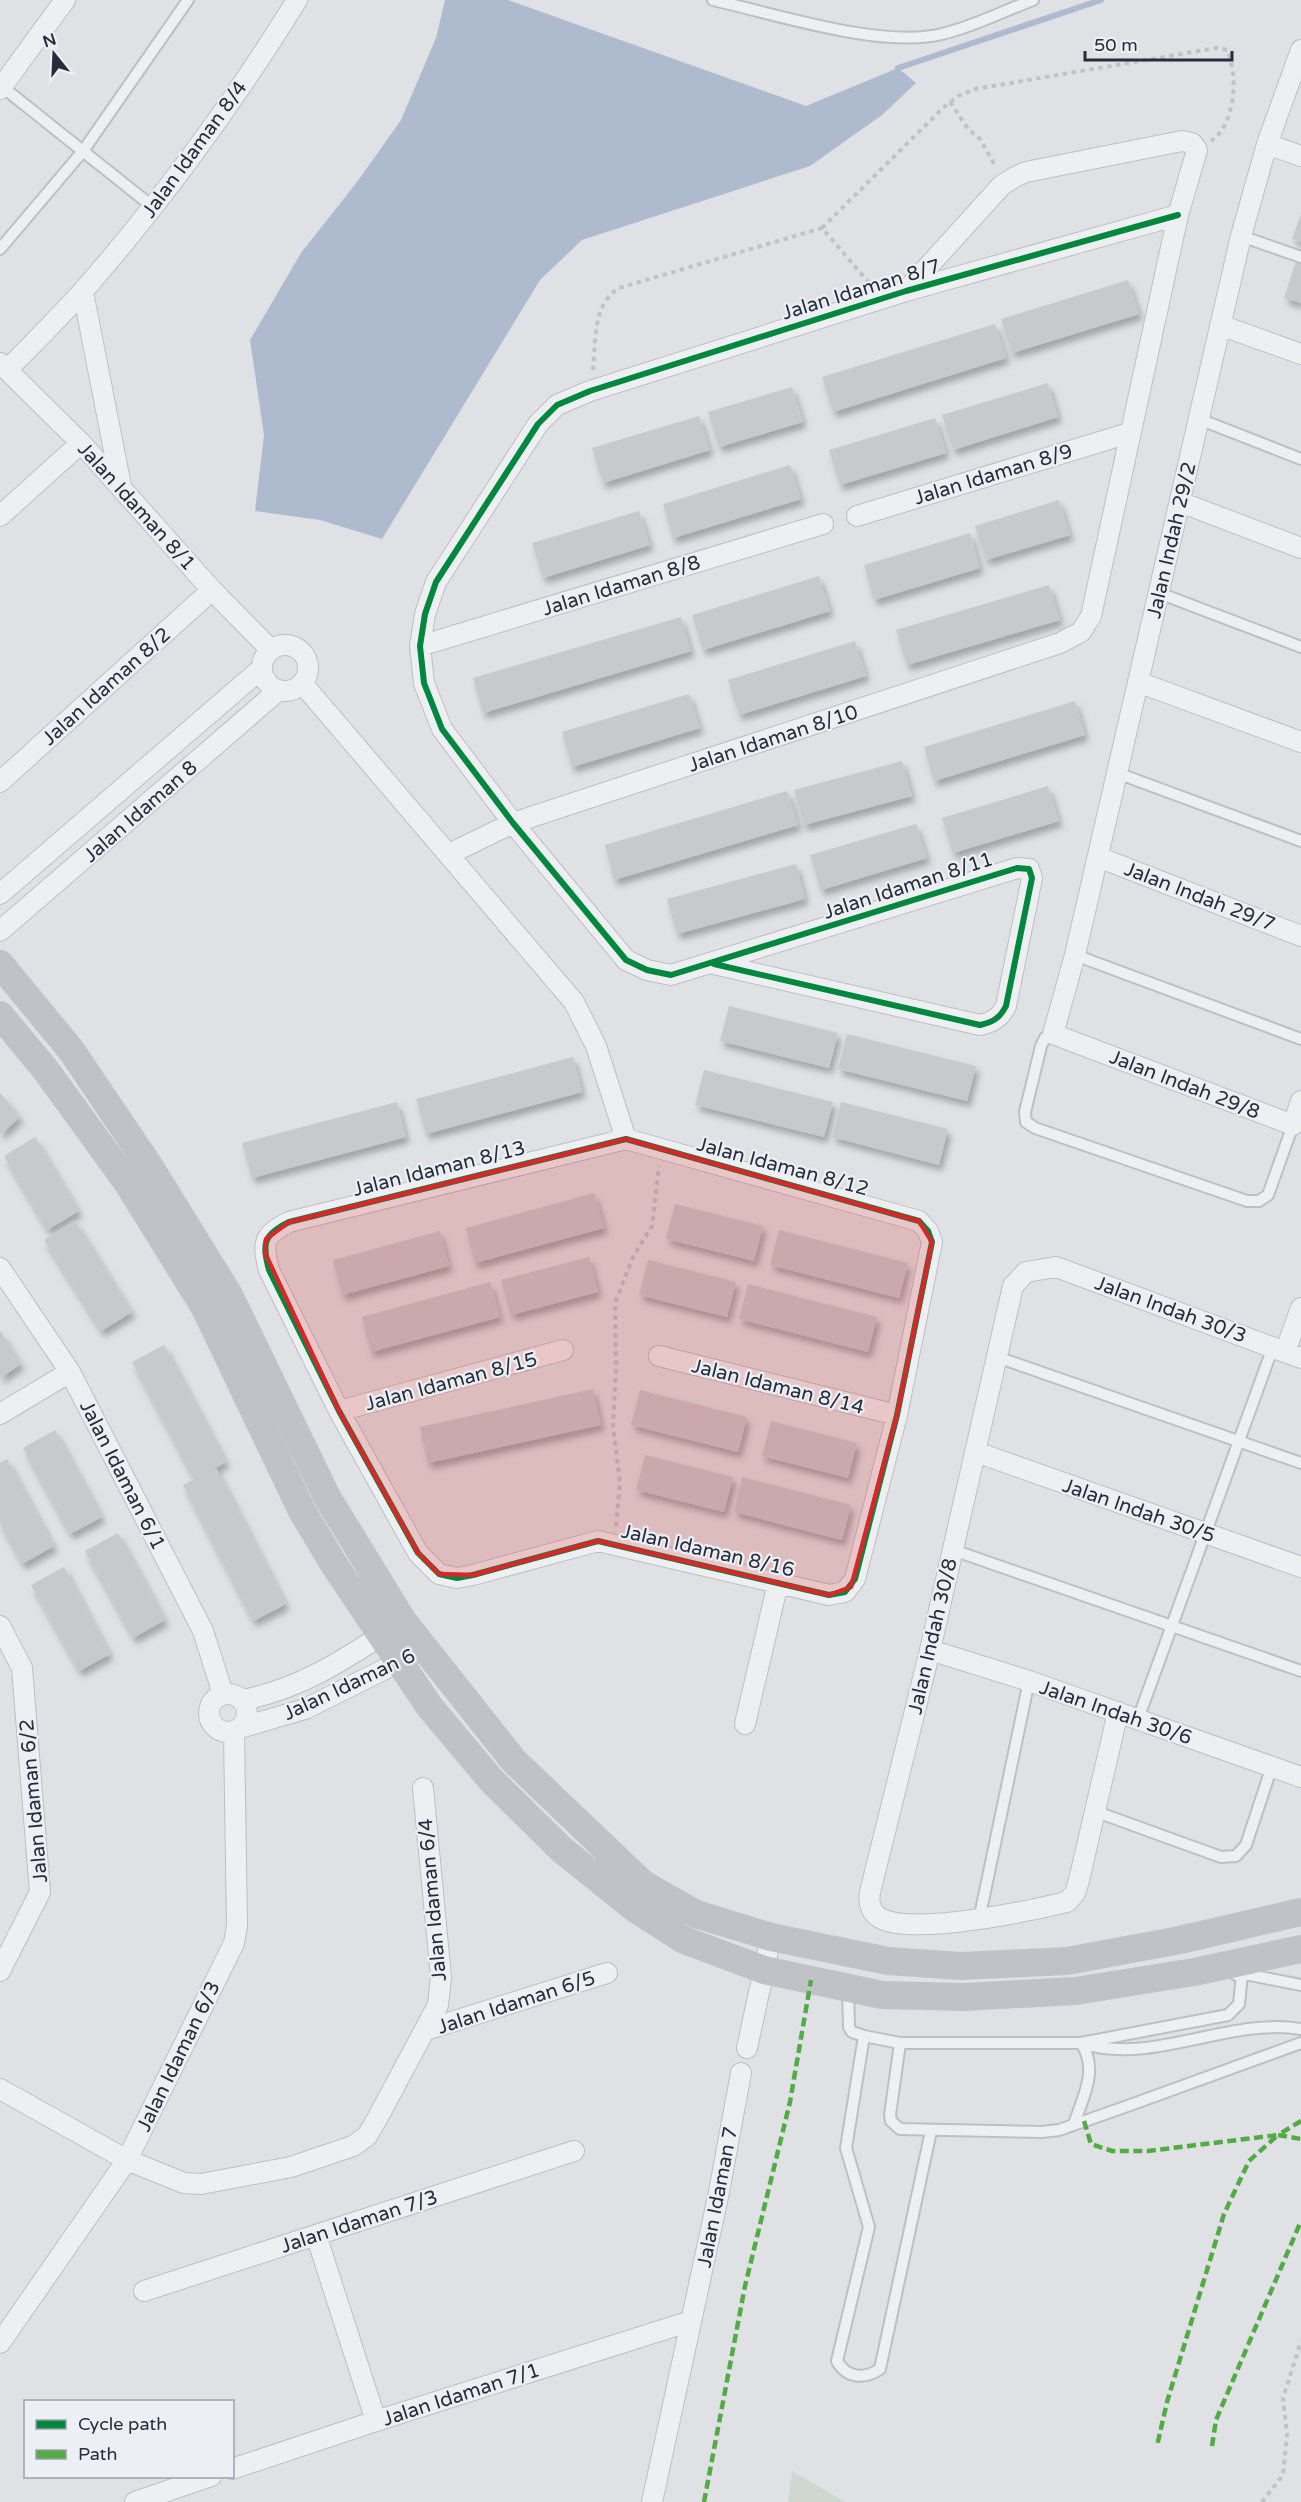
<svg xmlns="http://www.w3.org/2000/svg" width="1301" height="2502" font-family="'Varela Round',sans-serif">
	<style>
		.green { fill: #cfd8cf }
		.water { fill: #aebbcf }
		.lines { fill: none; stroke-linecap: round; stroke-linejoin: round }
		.stream { stroke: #aebbcf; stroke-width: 6 }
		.building { fill: #c8c9cc; filter: url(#shadow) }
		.service-casing { stroke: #bdbfc2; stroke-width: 14 }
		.minor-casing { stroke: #bdbfc2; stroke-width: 22 }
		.path { stroke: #c1c2c7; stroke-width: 4; stroke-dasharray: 4.5 4.5; stroke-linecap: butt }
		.service { stroke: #eeeff1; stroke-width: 10 }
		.minor { stroke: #eeeff1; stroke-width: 20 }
		.secondary { stroke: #c0c2c7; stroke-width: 28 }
		.quiet { stroke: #53ab46; stroke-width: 4.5; stroke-dasharray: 9 4.5; stroke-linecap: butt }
		.cycleway-casing { stroke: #eceff4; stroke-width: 10 }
		.cycleway { stroke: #00873e; stroke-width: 6 }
		.marked { fill: #d62828; fill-opacity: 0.2; stroke: #d62828; stroke-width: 4.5; stroke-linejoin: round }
		.labels { text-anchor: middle; stroke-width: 4.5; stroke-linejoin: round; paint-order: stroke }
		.street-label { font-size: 20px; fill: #272d3c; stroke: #eceff4 }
	</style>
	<defs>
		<filter id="shadow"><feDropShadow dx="3.5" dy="6" stdDeviation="3" flood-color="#0004"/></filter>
	</defs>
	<rect width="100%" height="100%" fill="#dfe1e4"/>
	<!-- green -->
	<path class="green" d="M792 2471 845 2502H788Z"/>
	<!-- water -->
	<path class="water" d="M445 0H508L806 106 898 68 916 83 882 115 810 166 582 240 540 280 382 539 320 520 255 511 264 435 250 340 301 253 357 182 401 120 436 38Z"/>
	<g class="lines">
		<!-- stream -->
		<path class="stream" d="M898 68 1101 0"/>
	</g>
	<!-- building -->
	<path class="building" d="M1301 214V242L1292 239Z
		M1296 261 1301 263V303L1284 298Z
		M1128 280 1139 314 1012 353 1001 319Z
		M995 324 1006 358 833 412 822 377Z
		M1048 383 1058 417 953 450 942 415Z
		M792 387 803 422 719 447 708 412Z
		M699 416 710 450 603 483 592 448Z
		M935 418 946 453 840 485 829 450Z
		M790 465 801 499 673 538 663 504Z
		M1059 500 1070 535 986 560 975 526Z
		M639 511 650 545 543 578 532 543Z
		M970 533 980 568 874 600 864 565Z
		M819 576 830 611 703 650 692 615Z
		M1049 585 1060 620 907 665 896 630Z
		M681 617 691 651 483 713 473 678Z
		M855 641 866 676 739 715 728 680Z
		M689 694 700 728 572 767 562 732Z
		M1075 701 1085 735 934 781 924 747Z
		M902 761 912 796 804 825 794 790Z
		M1048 786 1059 821 953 853 942 818Z
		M787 791 798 825 614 880 605 845Z
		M916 824 927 858 821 890 810 855Z
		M796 864 805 899 677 934 667 899Z
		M729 1006 838 1033 829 1068 720 1041Z
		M847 1034 976 1066 967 1101 838 1069Z
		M573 1057 582 1092 426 1134 416 1099Z
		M704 1070 833 1102 824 1137 695 1105Z
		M0 1093 20 1117 0 1135Z
		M397 1102 406 1137 252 1178 242 1143Z
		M841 1102 948 1129 939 1165 832 1137Z
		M35 1137 79 1211 47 1230 4 1156Z
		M594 1193 604 1228 475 1263 466 1228Z
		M675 1204 763 1226 754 1261 666 1239Z
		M75 1221 132 1312 101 1331 44 1240Z
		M779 1230 908 1263 899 1298 770 1265Z
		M440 1231 449 1266 342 1295 333 1260Z
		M589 1257 598 1292 511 1315 501 1280Z
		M648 1260 736 1282 727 1317 639 1295Z
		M490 1282 500 1317 371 1352 362 1317Z
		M748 1284 877 1317 868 1352 739 1319Z
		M0 1330 21 1364 0 1378Z
		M164 1345 226 1462 204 1474 216 1468 286 1604 253 1621 183 1485 194 1479 132 1362Z
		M593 1389 601 1425 428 1463 420 1427Z
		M640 1390 747 1417 738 1452 631 1425Z
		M771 1421 857 1443 848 1478 762 1456Z
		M55 1430 102 1517 70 1534 23 1448Z
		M645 1455 733 1477 724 1512 636 1490Z
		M7 1459 54 1546 22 1564 0 1523V1463Z
		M742 1477 851 1505 842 1540 734 1512Z
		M118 1533 165 1620 133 1638 85 1551Z
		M64 1567 110 1654 79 1671 31 1585Z"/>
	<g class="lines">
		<defs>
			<path id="service" d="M713 0C775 14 882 49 942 34 973 27 1003 11 1033 0
				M0 85 153 207
				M1241 236 1301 257
				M0 249 83 151 188 0
				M1199 419 1301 459
				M1159 593 1301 647
				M1117 773 1301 841
				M1075 955 1301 1039
				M1053 1034 1045 1038 1041 1046 1025 1112 1026 1122 1035 1128 1247 1201H1259L1268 1195 1293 1125
				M997 1357 1301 1463
				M953 1550 1301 1671
				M1138 1719 1273 1347
				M1094 1811 1221 1857 1236 1856 1246 1845 1272 1766
				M979 1920 1029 1681
				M1236 1975H1250L1301 1985
				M848 1988 849 2027 852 2032 864 2036 900 2043H1081L1228 2015 1239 2004 1242 1975
				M864 2036 846 2148 869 2227 837 2361C847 2379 865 2379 880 2369L931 2131
				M900 2043 890 2115 891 2121 900 2129 1042 2132 1059 2130 1122 2108 1301 2043
				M1081 2043C1153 2066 1228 2017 1301 2029
				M1074 2124C1083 2097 1099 2069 1081 2043"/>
			<path id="minor" d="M1301 50 1267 144 1241 236 1075 955 1053 1034 1293 1125 1301 1101
				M0 89 65 0
				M1267 144 1301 156
				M83 292 121 486
				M1220 325 1301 354
				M0 363 81 443 212 590 271 650
				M7 370C32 344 59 318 83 291 162 201 234 102 297 0
				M1180 502 1301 548
				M0 516 81 443
				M857 516 1129 433
				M262 668a23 23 0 1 1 46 0a23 23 0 1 1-46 0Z
				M420 646 823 524
				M1138 682 1301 742
				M302 683 574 1002 596 1046 626 1139
				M0 782 212 590
				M449 854 513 823 1060 643 1081 632 1091 616 1178 215 1197 150 1192 143 1182 141 1026 172 1015 177 1002 185 906 291
				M1098 857 1301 936
				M0 894 262 668
				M0 931 279 690
				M714 964 980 1025C993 1022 1000 1018 1006 1006L1032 878 1029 869 1017 868 671 975 647 970 626 960 513 823 442 729 424 683 420 646 425 614 436 582 538 424 557 405 590 391 906 291 1178 215
				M626 1139 919 1221 928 1231 932 1242 897 1415 855 1579 845 1592 829 1595 598 1541 473 1575 457 1578 439 1574 418 1553 339 1411 269 1270C262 1243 263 1235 289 1222Z
				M0 1268 70 1372 203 1631 223 1694
				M1285 1352 1301 1308
				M659 1356 897 1415
				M339 1411 563 1350
				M0 1414 70 1372
				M976 1452 1301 1567
				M0 1626 22 1668 40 1892 0 1971
				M930 1650 1029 1681 1301 1777
				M209 1713a19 19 0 1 1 38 0a19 19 0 1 1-38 0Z
				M242 1700C298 1690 344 1660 391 1629
				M1118 1712 1079 1880 1075 1893 1067 1902C1029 1911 916 1935 882 1919 871 1914 868 1903 870 1892L930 1650 1013 1286 1026 1272 1056 1267 1301 1358
				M745 1724 778 1583
				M240 1728 305 1709 409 1657
				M426 2030 607 1973
				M747 2048 771 1937
				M0 2089 127 2160 184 2183 201 2184 291 2167 353 2146 367 2136 377 2119 438 2005 441 1977 423 1788
				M316 2235 376 2421
				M144 2291 574 2151
				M0 2343 127 2160 234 1943 237 1926 234 1732
				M232 2469 376 2421 691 2321
				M135 2502 211 2476
				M652 2502 718 2197 741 2073"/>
		</defs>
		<!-- service casing -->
		<use href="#service" class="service-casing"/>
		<!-- minor casing -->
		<use href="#minor" class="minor-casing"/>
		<!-- path -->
		<path class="path" d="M950 102 968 129 980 139 996 167
			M822 228 944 107 958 96 975 89 1217 48 1227 50C1239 75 1235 126 1211 141
			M593 370C596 341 592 305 619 288L822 228 870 284
			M616 1526 620 1483 613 1427 616 1365 615 1303 633 1257 652 1226 659 1166
			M1262 2502 1283 2475 1287 2435 1283 2398 1301 2341"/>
		<!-- service -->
		<use href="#service" class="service"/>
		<!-- minor -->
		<use href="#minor" class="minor"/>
		<!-- secondary -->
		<path class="secondary" d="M0 964 71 1050 150 1167 229 1295 327 1497 403 1621 514 1761 643 1884 696 1914 771 1937 888 1961 961 1966 1067 1961 1180 1940 1301 1912
			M0 1015 45 1069 127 1182 205 1308 302 1511 333 1563 429 1706 491 1780 561 1849 637 1910 684 1940 764 1970 882 1995 964 1997 1075 1991 1194 1972 1301 1949"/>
		<!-- quiet -->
		<path class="quiet" d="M1084 2121 1091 2144 1112 2151H1148L1278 2135 1249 2161 1224 2214 1167 2402 1157 2446
			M1301 2121 1278 2135 1301 2139
			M1212 2446 1216 2420 1301 2221
			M704 2502 745 2286 790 2102 811 1980"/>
		<defs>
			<path id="cycleway" d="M714 964 980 1025C993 1022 1000 1018 1006 1006L1032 878 1029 869 1017 868 671 975 647 970 626 960 513 823 442 729 424 683 420 646 425 614 436 582 538 424 557 405 590 391 906 291 1178 215
				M626 1139 919 1221 928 1231 932 1242 897 1415 855 1579 845 1592 829 1595 598 1541 473 1575 457 1578 439 1574 418 1553 339 1411 269 1270C262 1243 263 1235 289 1222Z"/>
		</defs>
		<!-- cycleway casing -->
		<use href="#cycleway" class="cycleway-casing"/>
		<!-- cycleway -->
		<use href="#cycleway" class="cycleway"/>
	</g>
	<!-- marked area -->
	<path class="marked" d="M626 1139 919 1221 932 1242 897 1415 851 1587 829 1595 598 1541 473 1575 439 1574 418 1553 339 1411 265 1253 266 1239 289 1222Z"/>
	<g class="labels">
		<!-- street labels -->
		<g class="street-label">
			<text transform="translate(194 149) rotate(-54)" y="7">Jalan Idaman 8/4</text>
			<text transform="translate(861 289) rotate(-17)" y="7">Jalan Idaman 8/7</text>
			<text transform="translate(993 474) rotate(-17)" y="7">Jalan Idaman 8/9</text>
			<text transform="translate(137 506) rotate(48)" y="7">Jalan Idaman 8/1</text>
			<text transform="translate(1171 540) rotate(-77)" y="7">Jalan Indah 29/2</text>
			<text transform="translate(621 585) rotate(-17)" y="7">Jalan Idaman 8/8</text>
			<text transform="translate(106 686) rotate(-42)" y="7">Jalan Idaman 8/2</text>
			<text transform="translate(773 738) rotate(-18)" y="7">Jalan Idaman 8/10</text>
			<text transform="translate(140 811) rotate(-41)" y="7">Jalan Idaman 8</text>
			<text transform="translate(908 885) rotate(-18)" y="7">Jalan Idaman 8/11</text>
			<text transform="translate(1200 896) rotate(21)" y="7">Jalan Indah 29/7</text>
			<text transform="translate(1185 1084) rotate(21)" y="7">Jalan Indah 29/8</text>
			<text transform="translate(783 1166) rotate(15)" y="7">Jalan Idaman 8/12</text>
			<text transform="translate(439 1168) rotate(-14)" y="7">Jalan Idaman 8/13</text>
			<text transform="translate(1171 1309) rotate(20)" y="7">Jalan Indah 30/3</text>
			<text transform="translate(451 1381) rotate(-15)" y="7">Jalan Idaman 8/15</text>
			<text transform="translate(778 1386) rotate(14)" y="7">Jalan Idaman 8/14</text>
			<text transform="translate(123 1475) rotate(63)" y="7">Jalan Idaman 6/1</text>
			<text transform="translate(1139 1510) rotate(19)" y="7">Jalan Indah 30/5</text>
			<text transform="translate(708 1550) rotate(13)" y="7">Jalan Idaman 8/16</text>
			<text transform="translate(932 1636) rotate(-77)" y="7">Jalan Indah 30/8</text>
			<text transform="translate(349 1684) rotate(-25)" y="7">Jalan Idaman 6</text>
			<text transform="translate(1116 1712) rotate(19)" y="7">Jalan Indah 30/6</text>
			<text transform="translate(33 1801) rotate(-95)" y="7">Jalan Idaman 6/2</text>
			<text transform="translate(432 1900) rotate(-95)" y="7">Jalan Idaman 6/4</text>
			<text transform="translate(516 2002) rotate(-18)" y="7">Jalan Idaman 6/5</text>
			<text transform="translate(178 2056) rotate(-64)" y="7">Jalan Idaman 6/3</text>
			<text transform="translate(717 2197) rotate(-79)" y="7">Jalan Idaman 7</text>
			<text transform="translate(359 2221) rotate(-18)" y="7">Jalan Idaman 7/3</text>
			<text transform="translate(461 2394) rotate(-18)" y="7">Jalan Idaman 7/1</text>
		</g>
	</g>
	<!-- legend -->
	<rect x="24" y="2400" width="210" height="78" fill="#eceff4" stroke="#9da1aa" stroke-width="1.5"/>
	<rect x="36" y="2420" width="30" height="9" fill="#00873e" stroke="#9da1aa" stroke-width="1.5"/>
	<text x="78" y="2430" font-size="18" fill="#272d3c">Cycle path</text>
	<rect x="36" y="2450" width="30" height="9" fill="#53ab46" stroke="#9da1aa" stroke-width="1.5"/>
	<text x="78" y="2460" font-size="18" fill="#272d3c">Path</text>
	<!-- north arrow -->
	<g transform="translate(54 54) rotate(342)" stroke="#eceff4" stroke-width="4.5" paint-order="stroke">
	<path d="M0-4.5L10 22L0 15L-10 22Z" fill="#272d3c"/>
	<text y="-9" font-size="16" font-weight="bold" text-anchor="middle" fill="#272d3c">N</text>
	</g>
	<!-- scale -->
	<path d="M1085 51v9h147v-9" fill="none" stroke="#272d3c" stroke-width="3"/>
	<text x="1094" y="51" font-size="18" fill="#272d3c" stroke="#eceff4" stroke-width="4.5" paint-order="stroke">50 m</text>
</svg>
